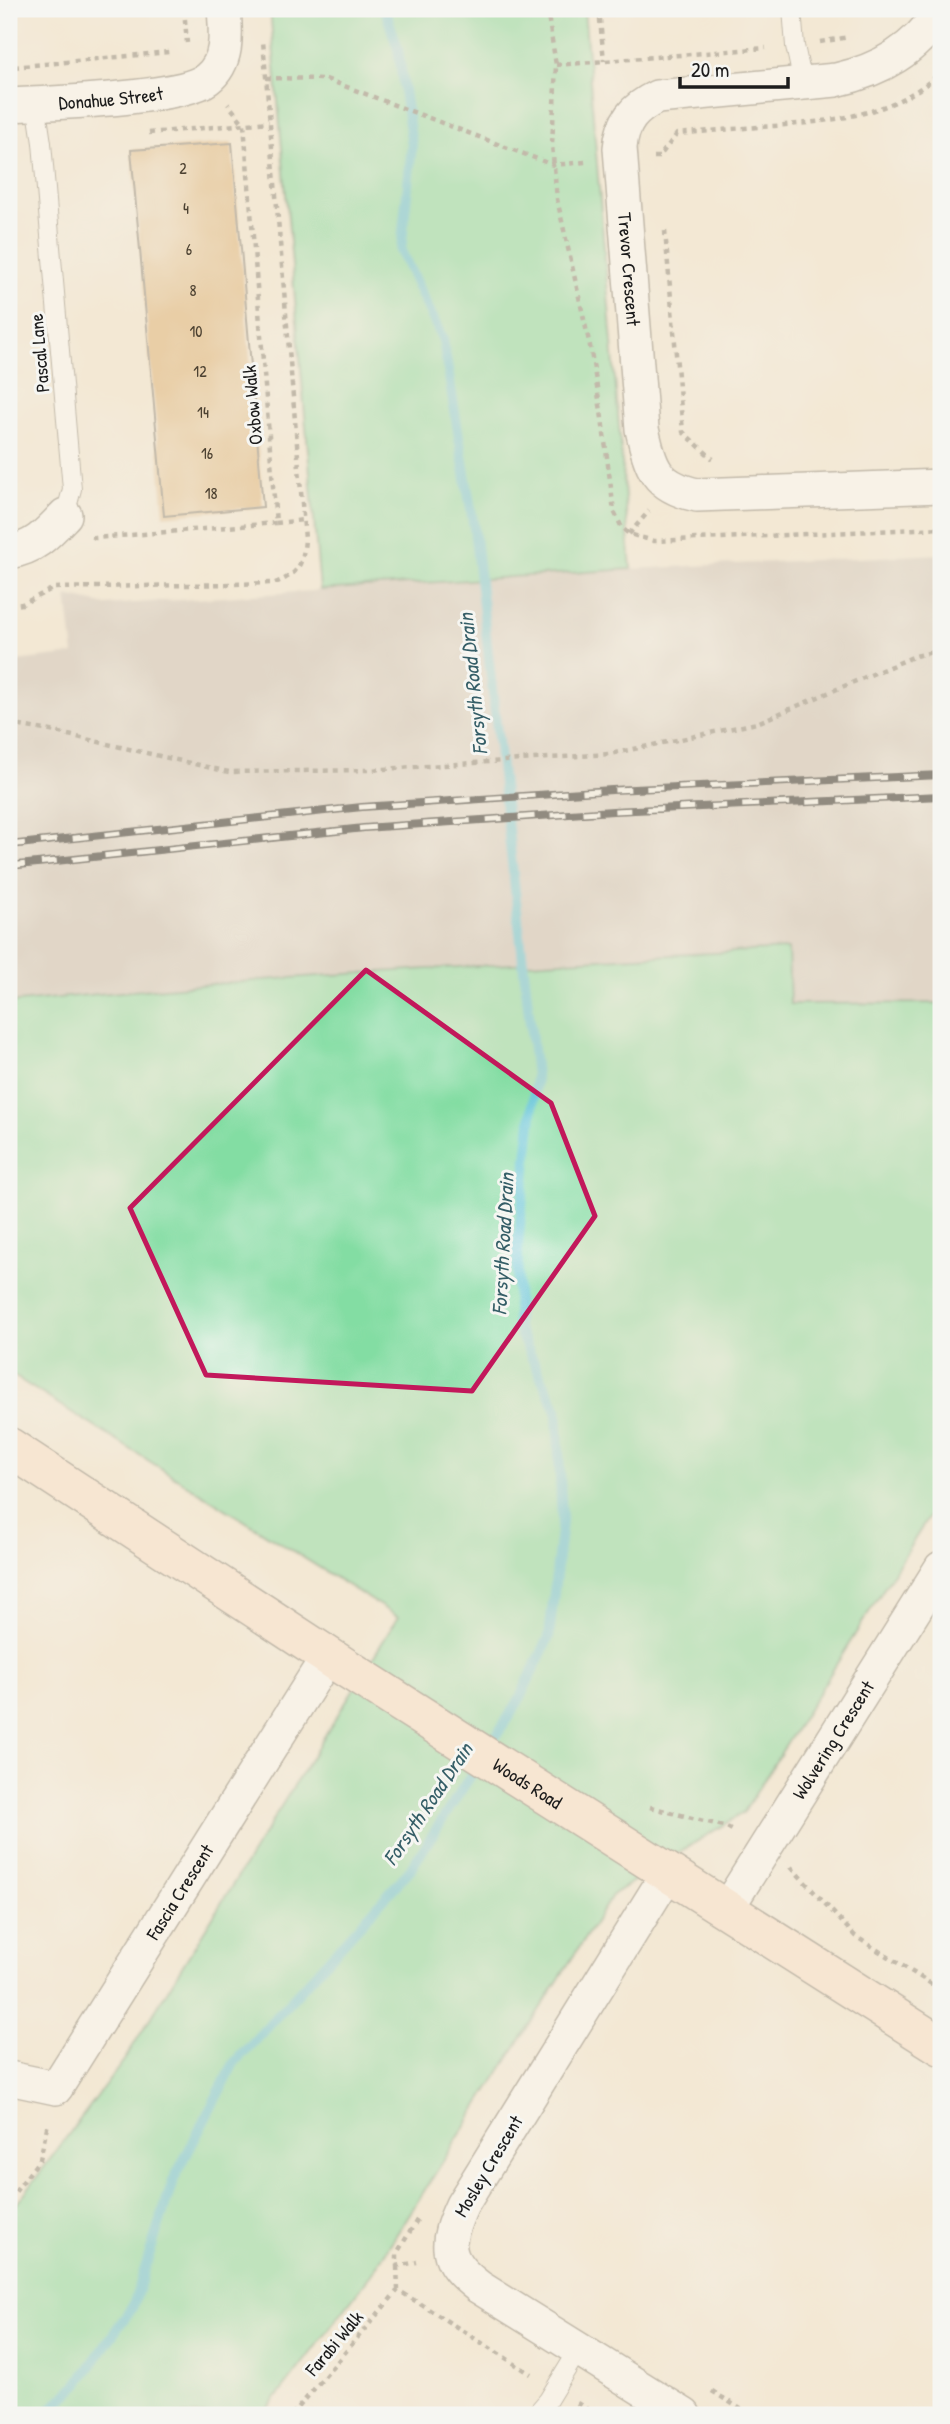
<svg xmlns="http://www.w3.org/2000/svg" width="950" height="2424" font-family="'Patrick Hand',sans-serif">
	<style>
		.industrial { fill: #ccc2b9 }
		.green { fill: #83dda3; stroke: #507c60; stroke-width: 2 }
		.lines { fill: none; stroke-linecap: round; stroke-linejoin: round }
		.stream { stroke: #5ac2d7; stroke-width: 10 }
		.building { fill: #ddaf6f }
		.lane-casing { stroke: #888278; stroke-width: 20 }
		.street-casing { stroke: #888278; stroke-width: 36 }
		.secondary-casing { stroke: #888278; stroke-width: 41 }
		.path { stroke: #888278; stroke-width: 4.5; stroke-dasharray: 5 5; stroke-linecap: butt }
		.lane { stroke: #fff; stroke-width: 18 }
		.street { stroke: #fff; stroke-width: 33 }
		.secondary { stroke: #fde4d1; stroke-width: 38 }
		.rail-casing { stroke: #1c1c1c; stroke-width: 8 }
		.rail { stroke: #f6f6f2; stroke-width: 5; stroke-dasharray: 16; stroke-linecap: butt }
		.marked { fill: none; stroke: #c2185b; stroke-width: 5; stroke-linejoin: round }
		.labels { text-anchor: middle; stroke-width: 6; stroke-linejoin: round; paint-order: stroke }
		.number-label { font-size: 16px; fill: #4c4131 }
		.street-label { font-size: 19px; fill: #1c1c1c; stroke: #f6f6f2 }
		.water-label { font-size: 21px; font-style: italic; fill: #355e67; stroke: #f6f6f2 }
	</style>
	<rect width="100%" height="100%" fill="#f6f6f2"/>
	<filter id="ink" filterUnits="userSpaceOnUse"><feTurbulence type="fractalNoise" baseFrequency=".0143" numOctaves="2"/><feDisplacementMap in="SourceGraphic" scale="14" xChannelSelector="R" yChannelSelector="G"/><feConvolveMatrix kernelMatrix="1 2 1 2 8 2 1 2 1" color-interpolation-filters="sRGB"/></filter>
	<filter id="wash" filterUnits="userSpaceOnUse"><feTurbulence type="fractalNoise" baseFrequency=".00686" numOctaves="4" result="noise"/><feDisplacementMap in="SourceGraphic" scale="28" xChannelSelector="R" yChannelSelector="G"/><feGaussianBlur stdDeviation="1.57" result="paint"/><feColorMatrix in="noise" values="0 0 0 0 0 0 0 0 0 0 0 0 0 0 0 0 0 1.4 0 .05"/><feComposite in="paint" operator="in"/></filter>
	<g filter="url(#wash)">
		<rect width="100%" height="100%" fill="#f3e8d4"/>
		<!-- industrial -->
		<path class="industrial" d="M941 554V1003L790 1004 788 949 348 973 122 991 9 1003V662L74 654 67 596 106 605 631 569Z"/>
		<!-- green -->
		<path class="green" d="M270 9H584L631 569 320 590Z
			M788 949 790 1004 941 1003V1497L744 1812 613 1894 372 2273 263 2415H9V2214L125 2059 398 1617 9 1373V1003C268 975 528 963 788 949Z"/>
		<g class="lines">
			<!-- stream -->
			<path class="stream" d="M45 2415 78 2384 133 2306 173 2181 234 2063 410 1870 518 1702 549 1637 562 1521 557 1410 517 1327 518 1243 536 1076 474 528 443 340 401 251 412 145 398 49 385 9"/>
		</g>
		<g id="blocks">
			<!-- building -->
			<path class="building" d="M232 143 263 507 164 516 131 150Z"/>
		</g>
	</g>
	<g filter="url(#ink)">
		<use href="#blocks" fill-opacity="0" stroke="#888278" stroke-width="2"/>
		<g class="lines">
			<defs>
				<path id="lane" d="M792 9 795 46 803 83
					M36 103 42 143 72 489 65 515
					M535 2415 548 2400 579 2349"/>
				<g id="street">
					<path id="s1" d="M941 11C915 50 881 70 836 80L657 97C634 108 622 122 620 148L642 429C651 468 655 486 697 495L941 486"/>
					<path id="s2" d="M9 105C47 103 181 99 207 79 229 62 226 33 224 9"/>
					<path d="M9 552C35 548 47 534 65 515"/>
					<path d="M668 1873 462 2205C444 2244 443 2260 479 2287L684 2415"/>
					<path id="s3" d="M726 1910 941 1568"/>
					<path id="s4" d="M9 2078 56 2088 328 1656"/>
				</g>
				<g id="secondary">
					<path id="s5" d="M9 1447 340 1664 941 2046"/>
				</g>
			</defs>
			<!-- lane casing -->
			<use href="#lane" class="lane-casing"/>
			<!-- street casing -->
			<use href="#street" class="street-casing"/>
			<!-- secondary casing -->
			<use href="#secondary" class="secondary-casing"/>
			<!-- path -->
			<path class="path" d="M184 9 187 43
				M547 9 556 65 552 145 557 199 590 346 601 411 614 511 622 528 629 534 654 541 941 528
				M599 9 604 61
				M820 42 849 37
				M556 65 766 48
				M14 67 169 52
				M266 78 326 79 553 165 586 162
				M149 133 269 122
				M654 157H659L677 134C709 131 742 128 774 126 834 121 895 115 941 72
				M665 231 683 432 713 459
				M276 523 304 520
				M629 534 649 511
				M92 536 95 538 276 523 244 124 228 104
				M9 606 22 604 54 588 275 583C299 574 303 564 305 539L263 41
				M9 724 51 731 229 772 368 770 610 754 757 723 915 656 941 650
				M650 1807 727 1827 734 1831
				M791 1867 855 1936 941 1990
				M9 2200 40 2159 48 2123
				M417 2220 397 2253V2266L417 2262
				M397 2266 398 2290 531 2374
				M712 2391 750 2415
				M577 2403 597 2415
				M292 2415 398 2290"/>
			<!-- lane -->
			<use href="#lane" class="lane"/>
			<!-- street -->
			<use href="#street" class="street"/>
			<!-- secondary -->
			<use href="#secondary" class="secondary"/>
			<defs>
				<path id="rail" d="M9 845 362 807 612 790 941 775
					M9 866 364 828 613 811 941 796"/>
			</defs>
			<!-- rail casing -->
			<use href="#rail" class="rail-casing"/>
			<!-- rail -->
			<use href="#rail" class="rail"/>
		</g>
	</g>
	<!-- marked area -->
	<path d="M0 0H950V2424H0ZM366 970 551 1103 595 1216 472 1391 206 1375 130 1208Z" fill="#f3e8d4" fill-opacity=".55" fill-rule="evenodd"/>
	<path class="marked" d="M366 970 551 1103 595 1216 472 1391 206 1375 130 1208Z"/>
	<g class="labels">
		<!-- number labels -->
		<g class="number-label">
			<text x="183" y="174">2</text>
			<text x="186" y="214">4</text>
			<text x="189" y="255">6</text>
			<text x="193" y="296">8</text>
			<text x="196" y="337">10</text>
			<text x="200" y="377">12</text>
			<text x="203" y="418">14</text>
			<text x="207" y="459">16</text>
			<text x="211" y="499">18</text>
		</g>
		<!-- street labels -->
		<g class="street-label">
			<text dy="7" stroke="none"><textPath href="#s2" startOffset="102">Donahue Street</textPath></text>
			<text dy="7" stroke="none"><textPath href="#s1" startOffset="497">Trevor Crescent</textPath></text>
			<text transform="translate(39 353) rotate(-95)" y="7">Pascal Lane</text>
			<text transform="translate(252 405) rotate(-95)" y="7">Oxbow Walk</text>
			<text dy="7" stroke="none"><textPath href="#s3" startOffset="201">Wolvering Crescent</textPath></text>
			<text dy="7" stroke="none"><textPath href="#s5" startOffset="618">Woods Road</textPath></text>
			<text dy="7" stroke="none"><textPath href="#s4" startOffset="280">Fascia Crescent</textPath></text>
			<text transform="translate(488 2166) rotate(-59)" y="7">Mosley Crescent</text>
			<text transform="translate(334 2343) rotate(-50)" y="7">Farabi Walk</text>
		</g>
		<!-- water labels -->
		<g class="water-label">
			<text transform="translate(473 684) rotate(-96)" y="7">Forsyth Road Drain</text>
			<text transform="translate(503 1244) rotate(-87)" y="7">Forsyth Road Drain</text>
			<text transform="translate(428 1804) rotate(-56)" y="7">Forsyth Road Drain</text>
		</g>
	</g>
	<!-- margin -->
	<rect width="950" height="2424" fill="none" stroke="#f6f6f2" stroke-width="35"/>
	<!-- scale -->
	<path d="M680 77v10h108v-10" fill="none" stroke="#1c1c1c" stroke-width="3.5"/>
	<text x="691" y="77" font-size="21" fill="#1c1c1c" stroke="#f6f6f2" stroke-width="5" paint-order="stroke">20 m</text>
</svg>
